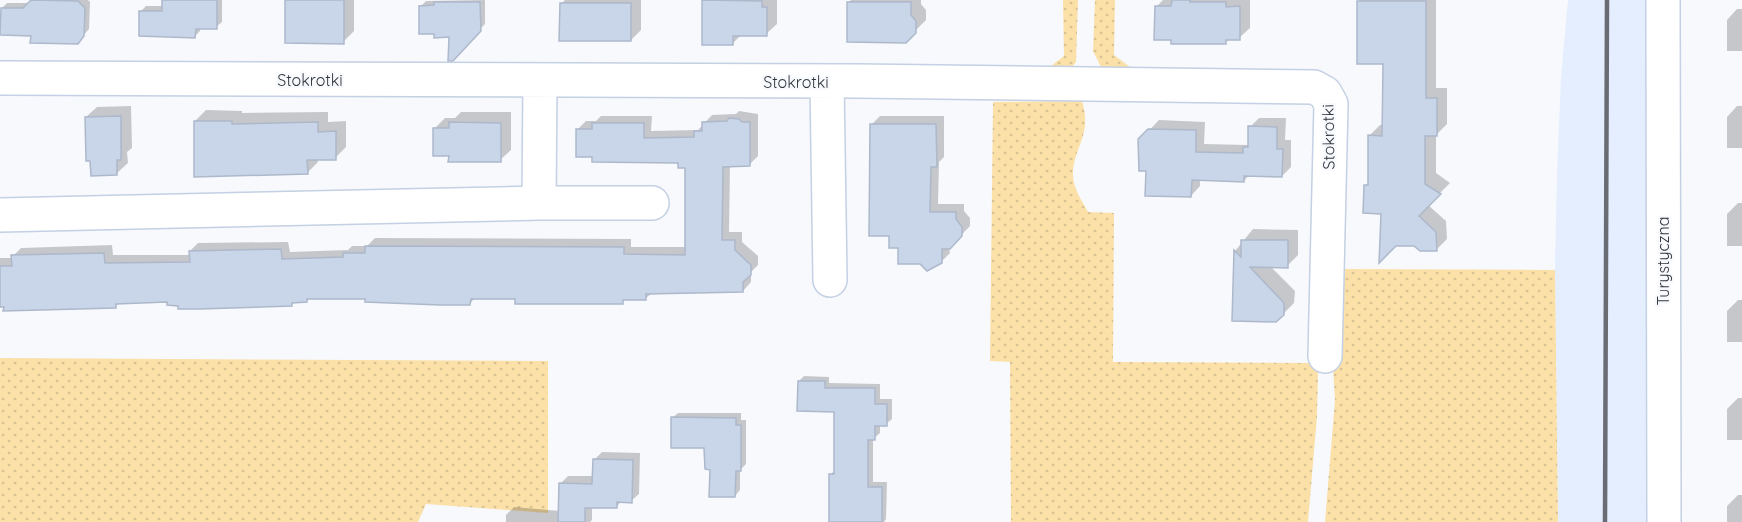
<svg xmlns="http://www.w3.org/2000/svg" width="1742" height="522" font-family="Quicksand,sans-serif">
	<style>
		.built { fill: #e4eefe }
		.grass { fill: url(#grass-dots) }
		.shadow { fill: #0003 }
		.building { fill: #c9d5e8; stroke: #adb8cb; stroke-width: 1.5 }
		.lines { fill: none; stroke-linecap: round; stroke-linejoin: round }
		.minor-casing { stroke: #c4d0e3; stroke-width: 36 }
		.minor { stroke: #fff; stroke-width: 33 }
		.rail { stroke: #696c73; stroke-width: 4.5 }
		.labels { text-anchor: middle; stroke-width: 4.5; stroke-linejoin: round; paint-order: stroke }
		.street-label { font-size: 16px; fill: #32363e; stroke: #f7f9fd }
	</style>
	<defs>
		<pattern id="grass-dots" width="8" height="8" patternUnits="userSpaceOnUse" patternTransform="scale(1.5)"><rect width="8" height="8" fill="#fbe0a8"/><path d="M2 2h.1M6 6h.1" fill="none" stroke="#d8c192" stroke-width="1.8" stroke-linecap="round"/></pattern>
	</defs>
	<rect width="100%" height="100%" fill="#f7f9fd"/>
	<!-- built -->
	<path class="built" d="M1568 0H1647L1646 522H1558L1555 270 1557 175 1561 78Z"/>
	<!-- grass -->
	<path class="grass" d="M1063 0H1078L1076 62 1072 67 1051 66 1064 56Z
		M1095 0H1115L1114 55 1130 67H1101L1093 51Z
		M1082 101C1093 136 1072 148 1073 177 1074 189 1082 201 1088 212L1114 213 1113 362 1311 363 1318 372 1317 416 1308 522H1011L1010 362 990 361 993 102Z
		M1339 269 1555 270 1558 522H1325L1335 400 1333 367 1339 366Z
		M0 358 548 361V513L426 504 418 522H0Z"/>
	<!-- shadow -->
	<path class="shadow" d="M33 0H88L90 2 89 29 83 36 33 34 2 8 7 3H30Z
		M164 0H222V22L216 27H200V31L195 36 141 11 146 6H163Z
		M288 0H354V31L343 42Z
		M485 0V24L452 59 451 36 421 6 426 1Z
		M565 0H641V30L631 40 561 4Z
		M703 0H777V24L766 34H742L732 44H703Z
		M851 0H921V4L926 10V20L905 41 849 2Z
		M1163 0H1250V28L1239 38H1230L1225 43 1156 7Z
		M1360 0H1436V88H1447V124L1436 135V173L1450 183 1428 205 1446 221 1447 239 1436 250 1383 212 1365 186 1369 182V136L1380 125H1384V63L1359 1Z
		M1737 9H1742V51H1727V20Z
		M131 106 132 148 127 152 128 163 117 173 86 117 97 107Z
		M1737 106H1742V148H1727V117Z
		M206 110 242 111V113L328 112V122L346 121V147L335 158H318V162L307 173 195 121Z
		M739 111 758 114V156L750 164 730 165 729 232H742V242L758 256V265L751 272V282L743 291 652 293 646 298H626L622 302 476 297 470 303 367 297H310L306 301H295L291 305 179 304 169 301 120 302 115 306 0 305V258H13V256L21 248 112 245 113 255H190V251L198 243 288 242 290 252 348 250 352 246H367L375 238 631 239V247H686V166L680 161 593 155 578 129 586 121H596L601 116H652L651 131 698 130 712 115 736 114Z
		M461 112H511V150L500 160 450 155 434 129 445 118H455Z
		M880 116H944V157L939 162 938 204H964V211L970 218V226L949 248 950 253 941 262 900 247 890 235 871 125Z
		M1259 118H1286L1285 140H1291V167L1282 176 1249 175 1244 181 1200 179V186L1191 196 1147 169 1140 140 1159 120 1205 122 1204 144 1248 145 1250 127Z
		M1738 203H1742V246H1727V214Z
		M1253 229 1298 230V255L1287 266H1270L1295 291 1294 303 1283 314 1234 320 1235 251Z
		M1738 300H1742V342H1727V311Z
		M804 376 829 377V383L880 384V399H892V419L886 424H880V433L873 439V482H887L886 519 884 522H831V474L836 469V410L799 381Z
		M1738 398H1742V440H1727V409Z
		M678 413H741V420H746V464L740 470V490L735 496 711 468 706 447 672 418Z
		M602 452 640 453 639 494 631 501H622L616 507 592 506V520L590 522H506V515L514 507 560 511 561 483 568 476H594V460Z
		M1738 495H1742V522H1727V506Z"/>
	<!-- building -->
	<path class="building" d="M31 0 78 1 85 8 84 36 78 44 30 43 31 36 0 35 1 8H23Z
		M162 0H217V29H196L195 38 139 36V11H162Z
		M285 0H344V44L285 43Z
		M702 0 762 1V7H767V36H733V45H702Z
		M1172 0H1190V2H1226V7L1240 6V40H1226V44H1171V40H1154L1155 6H1171Z
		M1357 1H1426V98H1437V136H1425V184L1441 194 1419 216 1436 232 1437 251H1420L1414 246H1396L1379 263 1381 214 1363 213 1364 185H1368V135L1382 136 1383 64H1357Z
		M434 2H480L481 31 453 61H448L449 37 434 38V34H419V6L434 5Z
		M847 2H911V15L916 21V33L906 43 847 42Z
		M560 3H631V41H559Z
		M121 116V160H117V175L91 176 90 161H86L85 117Z
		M729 118 739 119 742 122H750V166L723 167 722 240H735V250L751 265V275L743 282V292L646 294V300H623V304H515V299H471L470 305H440L365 302V299H307V302L292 303V306L200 309H178V306L167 305V302L116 304V308L3 311 4 307H0V266H12L11 255 104 253 105 263 190 262 189 251 281 249 282 259 343 257V253H365V246L624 247V254L685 255V168H678V163L592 162V157H576V129H592V123H644V138L694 137V131H702V122L727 121Z
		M194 121H232V124L318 122V132L336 131V160H307L308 174 194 177Z
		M449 122 501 123V162H448L449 156H433V128H449Z
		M870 124H936L937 167H931L930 212H956V219L962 227V236L950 249H942V263L927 271 920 264H898V248H889V236H869Z
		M1248 126 1277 127V149H1283L1282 177 1244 176V182L1192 180 1191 197 1145 196 1146 171H1139L1138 139 1148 129 1196 130V152L1243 153V147H1248Z
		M1241 240H1288V268L1250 267 1284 303V315L1276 322 1232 321 1234 250 1241 257Z
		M798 381H825V388H875V404H887V426H875V440H868V487H882V522H829V474H834V412L797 411Z
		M671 417 736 418V425H741V471H736L735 497H709L710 470 705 469 704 448H671Z
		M593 459 633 460 632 503 617 502V508H585V522H558L559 483 592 484Z"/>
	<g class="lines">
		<defs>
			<path id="minor" d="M1663 0 1664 522
				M0 78 858 81 1314 87 1325 93 1331 104 1325 356
				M827 82 830 280
				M539 203 540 80
				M0 215 539 203H652"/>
		</defs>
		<!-- minor casing -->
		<use href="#minor" class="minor-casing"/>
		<!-- minor -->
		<use href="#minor" class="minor"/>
		<!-- rail -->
		<path class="rail" d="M1605 522 1607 0"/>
	</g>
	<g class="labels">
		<!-- street labels -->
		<g class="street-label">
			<text x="310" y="86">Stokrotki</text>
			<text x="796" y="88">Stokrotki</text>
			<text transform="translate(1328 137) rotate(-91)" y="6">Stokrotki</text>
			<text transform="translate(1663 261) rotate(-90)" y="6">Turystyczna</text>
		</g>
	</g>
</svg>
